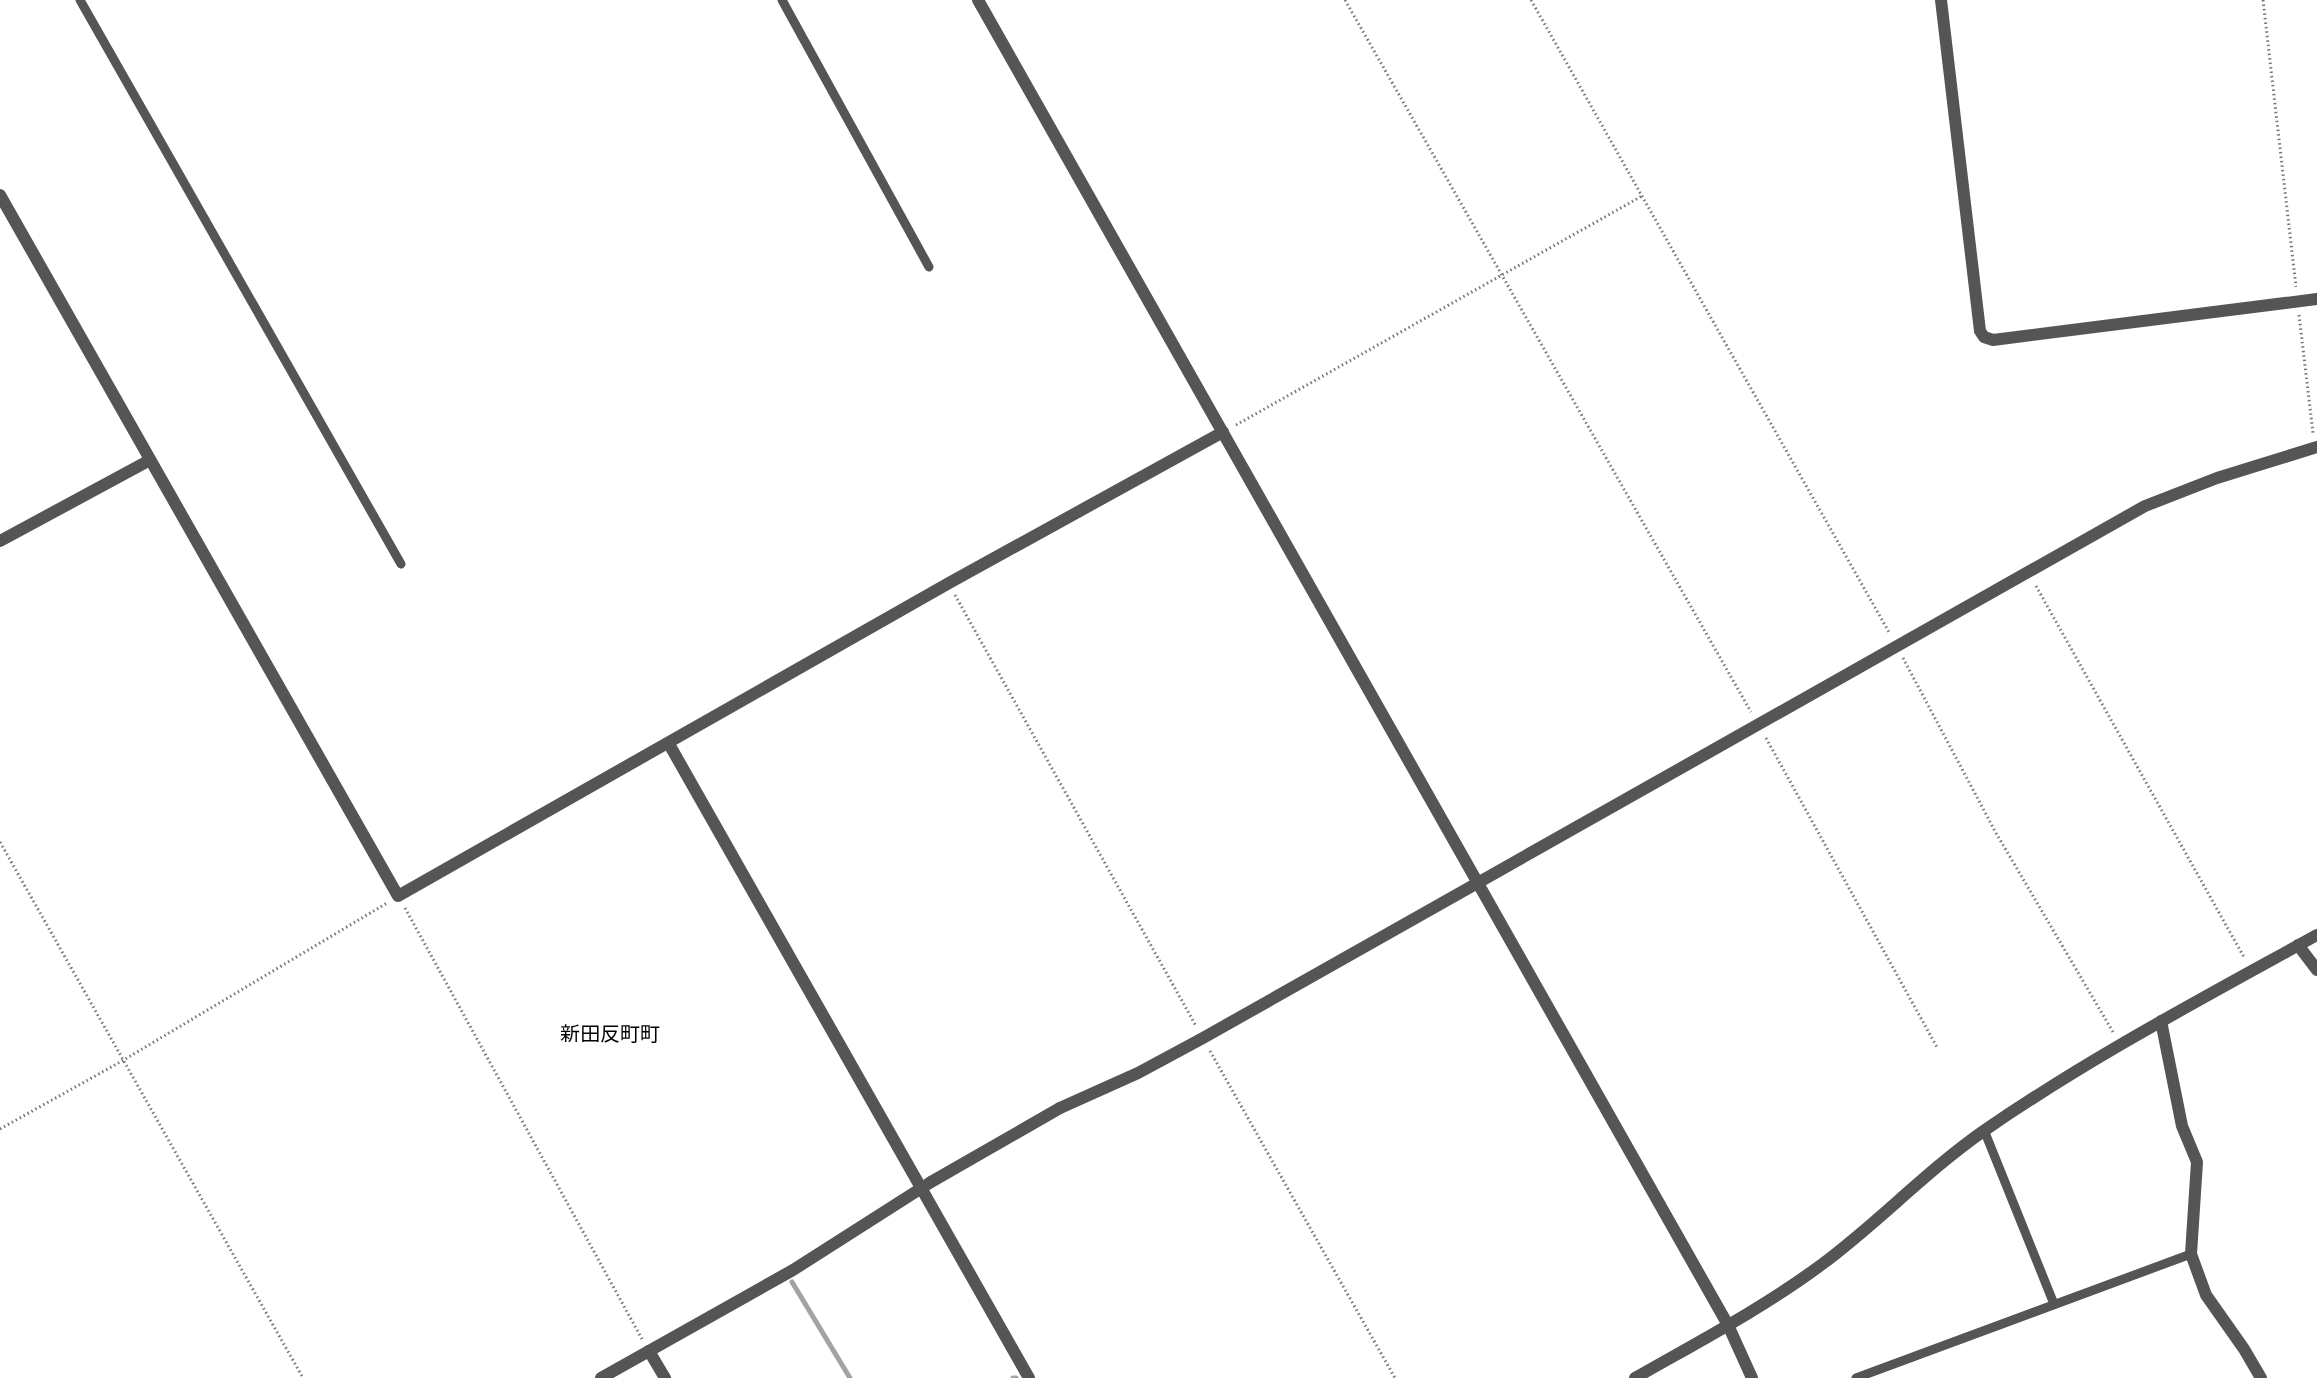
<svg xmlns="http://www.w3.org/2000/svg" width="2317" height="1378" font-family="'PT Sans','Noto Sans JP',sans-serif">
	<style>
		.lines { fill: none; stroke-linecap: round; stroke-linejoin: round }
		.stream { stroke: #a3a3a3; stroke-width: 5 }
		.path { stroke: #777; stroke-width: 3; stroke-dasharray: 1.5 3; stroke-linecap: butt }
		.service { stroke: #555; stroke-width: 9 }
		.minor { stroke: #555; stroke-width: 12 }
		.tertiary { stroke: #555; stroke-width: 12 }
		.labels { text-anchor: middle; stroke-width: 4.5; stroke-linejoin: round; paint-order: stroke }
		.quarter-label { font-size: 20px; fill: #000; stroke: #fff }
	</style>
	<rect width="100%" height="100%" fill="#fff"/>
	<g class="lines">
		<!-- stream -->
		<path class="stream" d="M792 1282 850 1378
			M1013 1378H1016"/>
		<!-- path -->
		<path class="path" d="M1345 0 1751 712
			M1531 0 1890 634
			M2263 0 2296 287
			M2299 315 2313 433
			M1236 425 1642 196
			M2036 586 2245 959
			M955 595 1196 1026
			M1903 658 1996 833 2113 1032
			M1766 738 1938 1049
			M0 842 303 1378
			M405 908 642 1339
			M1210 1051 1395 1378
			M0 1129 122 1061 387 903"/>
		<!-- service -->
		<path class="service" d="M80 0 401 564
			M782 0 929 267
			M1984 1130 2054 1304
			M1856 1378 2191 1254"/>
		<!-- minor -->
		<path class="minor" d="M1941 0 1980 331 1984 337 1993 340 2317 299
			M0 195 398 896 949 583 1223 432
			M0 541 150 460
			M669 744 1029 1378
			M2298 945 2317 970
			M2161 1021 2182 1126 2197 1162 2191 1254 2206 1295 2244 1349 2261 1378
			M931 1182 1060 1108
			M649 1351 665 1378
			M1635 1378C1698 1342 1763 1308 1821 1265 1878 1223 1926 1171 1985 1130 2091 1057 2205 997 2317 935"/>
		<!-- tertiary -->
		<path class="tertiary" d="M978 0 1728 1325 1752 1378
			M1060 1108 1138 1073 1203 1038 2145 506 2217 478 2317 447
			M601 1378 793 1270 931 1182"/>
	</g>
	<g class="labels">
		<!-- quarter labels -->
		<g class="quarter-label">
			<text x="610" y="1041">新田反町町</text>
		</g>
	</g>
</svg>
